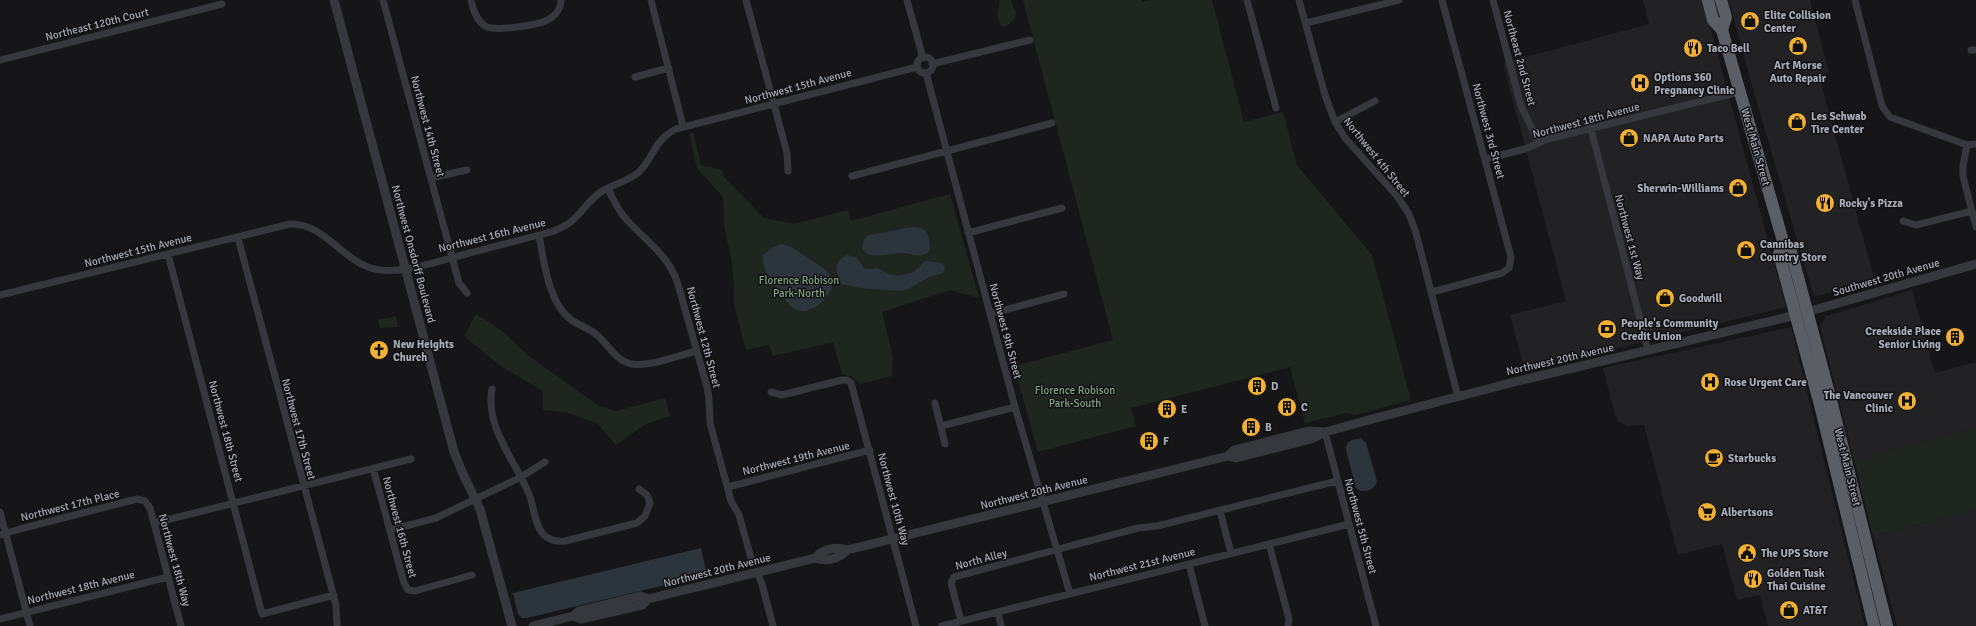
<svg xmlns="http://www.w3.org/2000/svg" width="1976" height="626" font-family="Signika,sans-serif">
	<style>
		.built { fill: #222225 }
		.green { fill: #1e261f }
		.water { fill: #2c353c }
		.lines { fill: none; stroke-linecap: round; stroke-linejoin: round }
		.minor { stroke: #37383d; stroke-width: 7 }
		.tertiary { stroke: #37383d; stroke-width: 9 }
		.trunk { stroke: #5b5e65; stroke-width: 12 }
		.labels { text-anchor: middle; stroke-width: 3; stroke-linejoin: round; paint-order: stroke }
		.poi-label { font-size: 11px; font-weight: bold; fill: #a8adb8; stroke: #111113; text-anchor: start }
		.street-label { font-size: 11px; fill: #a8adb8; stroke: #111113 }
		.park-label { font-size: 11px; fill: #7fa381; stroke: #111113 }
	</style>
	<rect width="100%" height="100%" fill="#161618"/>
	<!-- built -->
	<path class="built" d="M1643 0H1703L1786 307 1525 371 1510 315 1566 301 1503 63 1649 24Z
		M1729 0H1810L1829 73 1819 76 1875 281 1814 297 1750 79Z
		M1912 290 1935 373 1976 362V428L1854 460 1820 327 1826 316Z
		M1791 327 1865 626H1768L1760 595 1737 600 1722 544 1678 555 1644 425 1627 426 1619 422 1615 415 1603 368Z
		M1976 509V626H1897L1873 536Z"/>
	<!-- green -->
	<path class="green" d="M1000 0H1011L1016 13 1015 18 1007 26H1001L997 15Z
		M1023 0H1142V2L1150 0H1212L1244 122 1283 112 1297 165 1372 255 1411 400 1355 415 1346 413 1305 423 1290 367 1131 408 1136 426 1038 452 1014 366 1113 340Z
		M693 132 701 165 722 170 724 177 764 218 794 224 848 210 851 221 950 194 979 298 950 290 882 312 893 358 892 376 860 384 853 377 842 374 833 342 773 356 769 345 746 350 734 304V288L732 263 724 225 723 197 697 168 689 134Z
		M476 314 501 330 529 356 599 406 616 411 665 398 670 416 646 424 616 445 597 423 565 412 543 410V391L499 365 464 336Z
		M396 316 398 327 380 328 378 320Z
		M1976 428V509L1873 536 1854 460Z"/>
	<!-- water -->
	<path class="water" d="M912 227C928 227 929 235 930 249 929 252 927 254 923 255 917 257 910 253 904 253 893 252 869 262 862 248L864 239 869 235Z
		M782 244C793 246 800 253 808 258 816 264 827 268 831 278 838 293 812 316 797 310 789 307 784 298 779 291 772 282 761 268 763 255L773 247Z
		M847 255 856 257C867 269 860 271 878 268L889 274 898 276 914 272 925 261 941 263 945 267 943 273 931 276 910 288 901 291 860 288 842 284C835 272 833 262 847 255Z
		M1361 438 1366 443 1377 481C1375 490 1368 491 1360 491L1356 488 1346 450C1346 440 1353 440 1361 438Z
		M701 548 707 575 527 618H522L518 614 513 593Z"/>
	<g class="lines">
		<!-- minor -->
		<path class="minor" d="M383 0 452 257 459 283 467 293
			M471 0C473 10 476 20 485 26 495 32 542 25 551 18 557 14 561 7 561 0
			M651 0 683 126
			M746 0 787 153 788 171
			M907 0 923 58
			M1247 0 1276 108
			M1299 0 1325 95 1335 122 1345 138 1397 196 1409 214 1416 233 1458 397
			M1493 0 1521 106 1539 143
			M1855 0 1882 106 1890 117 1967 145 1976 144
			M1306 23 1399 0
			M1971 50H1976
			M917 65a8 8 0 1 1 16 0a8 8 0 1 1-16 0Z
			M0 60 222 4
			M932 64 1030 40
			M926 73 1015 407 1070 594
			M635 77 669 68
			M1335 122 1375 101
			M1591 129 1648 350
			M1967 145 1963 166V176L1976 227
			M1485 159 1525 149 1548 139 1739 92
			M852 176 1052 123
			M431 178 467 170
			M608 189C614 200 618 211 627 220 645 240 667 254 677 281L707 387 709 399 710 423 731 501 739 515 751 558
			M1903 221 1916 225 1972 211
			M968 233 1062 208
			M539 236C544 260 548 301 569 318 577 325 589 328 597 335 609 345 615 361 632 364 650 367 679 355 697 351
			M238 238 336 605 337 626
			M168 254 262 614 334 595
			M1432 292 1502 273 1509 268 1511 257 1442 0
			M0 295 290 224C324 223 341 259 371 268 396 277 441 260 466 254 496 246 525 239 554 231 561 228 568 225 573 220 583 211 589 200 601 192 613 184 627 182 639 172 655 156 653 141 676 129L917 67
			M990 314 1064 294
			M492 389C485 428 515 460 529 494 534 506 534 524 543 534 549 540 556 542 565 541L637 523 645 516 650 503 647 495 639 489
			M771 392 782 395 842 380H847L851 383 916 626
			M935 403 945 444
			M941 426 1015 407
			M1325 432 1376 626
			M373 468 404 583 408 590 415 591 472 575
			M728 487 870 450
			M1220 511 1231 553
			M0 512 30 626
			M154 523 411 459
			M390 530 436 518 521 477 545 462
			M0 535 20 529 137 499 145 501 150 508 181 626
			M1269 544 1289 619 1288 626
			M1189 564 1205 626
			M757 572 762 584 773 626
			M998 612 1001 626
			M0 619 168 577
			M961 621 951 583 954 577 1138 528 1157 526 1337 481
			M942 626 1349 524"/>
		<!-- tertiary -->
		<path class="tertiary" d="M334 0 454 452 463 474 480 509 512 626
			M1228 456 1234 450 1309 431 1324 432
			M815 558C827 562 839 559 847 550
			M573 616 581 619 642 605 648 599
			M533 626 573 616 579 611 640 596 648 599 815 558C823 549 835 546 847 550L1228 456 1236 458 1311 439 1325 432 1376 418 1514 382 1796 315 1976 264"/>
		<!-- trunk -->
		<path class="trunk" d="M1708 0 1713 20 1722 30 1783 241 1791 251 1832 404 1887 626
			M1721 0 1726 17 1722 30
			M1783 241 1779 254 1820 405 1874 626"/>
	</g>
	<!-- icons -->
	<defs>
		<symbol id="shop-disc" viewBox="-11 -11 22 22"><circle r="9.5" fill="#f2b134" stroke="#111113"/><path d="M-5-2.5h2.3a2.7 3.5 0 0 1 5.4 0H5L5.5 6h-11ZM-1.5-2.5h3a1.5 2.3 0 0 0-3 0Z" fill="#111"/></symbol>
		<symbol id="restaurant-disc" viewBox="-11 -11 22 22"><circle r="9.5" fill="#f2b134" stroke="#111113"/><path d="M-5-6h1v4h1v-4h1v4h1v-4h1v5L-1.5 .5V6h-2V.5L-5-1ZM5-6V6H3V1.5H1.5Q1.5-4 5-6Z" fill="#111"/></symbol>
		<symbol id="hospital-disc" viewBox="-11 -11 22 22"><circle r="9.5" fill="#f2b134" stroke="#111113"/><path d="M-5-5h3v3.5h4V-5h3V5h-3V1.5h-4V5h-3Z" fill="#111"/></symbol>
		<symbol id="bank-disc" viewBox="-11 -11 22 22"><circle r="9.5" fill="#f2b134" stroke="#111113"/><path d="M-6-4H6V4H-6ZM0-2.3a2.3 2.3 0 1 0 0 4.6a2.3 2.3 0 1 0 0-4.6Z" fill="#111"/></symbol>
		<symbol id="building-disc" viewBox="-11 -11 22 22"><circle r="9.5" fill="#f2b134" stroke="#111113"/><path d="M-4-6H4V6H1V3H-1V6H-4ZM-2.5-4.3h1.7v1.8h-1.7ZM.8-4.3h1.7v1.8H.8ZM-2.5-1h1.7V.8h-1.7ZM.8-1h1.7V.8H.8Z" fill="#111"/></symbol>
		<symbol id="church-disc" viewBox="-11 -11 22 22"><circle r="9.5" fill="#f2b134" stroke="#111113"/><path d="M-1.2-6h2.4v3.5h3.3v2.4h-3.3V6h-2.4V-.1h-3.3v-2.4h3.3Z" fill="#111"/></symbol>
		<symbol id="cafe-disc" viewBox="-11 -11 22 22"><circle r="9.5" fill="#f2b134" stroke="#111113"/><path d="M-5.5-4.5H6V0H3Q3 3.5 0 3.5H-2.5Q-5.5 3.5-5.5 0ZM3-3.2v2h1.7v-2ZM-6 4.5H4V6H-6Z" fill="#111"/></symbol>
		<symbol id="supermarket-disc" viewBox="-11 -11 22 22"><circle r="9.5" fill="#f2b134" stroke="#111113"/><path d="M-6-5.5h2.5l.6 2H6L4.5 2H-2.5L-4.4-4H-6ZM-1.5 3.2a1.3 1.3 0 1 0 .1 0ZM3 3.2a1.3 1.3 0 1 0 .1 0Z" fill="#111"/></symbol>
		<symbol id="civic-disc" viewBox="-11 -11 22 22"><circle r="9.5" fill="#f2b134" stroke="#111113"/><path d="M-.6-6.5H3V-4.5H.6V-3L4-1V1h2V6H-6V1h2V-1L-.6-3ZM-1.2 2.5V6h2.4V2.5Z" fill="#111"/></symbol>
	</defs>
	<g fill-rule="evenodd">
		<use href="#shop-disc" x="1739" y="10" width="22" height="22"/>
		<use href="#shop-disc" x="1787" y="35" width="22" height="22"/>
		<use href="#restaurant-disc" x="1682" y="37" width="22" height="22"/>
		<use href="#hospital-disc" x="1629" y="72" width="22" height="22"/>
		<use href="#shop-disc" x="1786" y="111" width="22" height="22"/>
		<use href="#shop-disc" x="1618" y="127" width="22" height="22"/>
		<use href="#shop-disc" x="1727" y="177" width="22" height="22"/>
		<use href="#restaurant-disc" x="1814" y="192" width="22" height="22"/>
		<use href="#shop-disc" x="1735" y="239" width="22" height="22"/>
		<use href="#shop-disc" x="1654" y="287" width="22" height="22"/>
		<use href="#bank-disc" x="1596" y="318" width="22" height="22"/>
		<use href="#building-disc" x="1944" y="326" width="22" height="22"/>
		<use href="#church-disc" x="368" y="339" width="22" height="22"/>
		<use href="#hospital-disc" x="1699" y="371" width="22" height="22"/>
		<use href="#building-disc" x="1246" y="375" width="22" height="22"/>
		<use href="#hospital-disc" x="1896" y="390" width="22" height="22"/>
		<use href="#building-disc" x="1276" y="396" width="22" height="22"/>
		<use href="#building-disc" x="1156" y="398" width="22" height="22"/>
		<use href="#building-disc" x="1240" y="416" width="22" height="22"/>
		<use href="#building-disc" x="1138" y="430" width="22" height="22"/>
		<use href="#cafe-disc" x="1703" y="447" width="22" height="22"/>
		<use href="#supermarket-disc" x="1696" y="501" width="22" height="22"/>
		<use href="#civic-disc" x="1736" y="542" width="22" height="22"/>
		<use href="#restaurant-disc" x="1742" y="568" width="22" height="22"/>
		<use href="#shop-disc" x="1778" y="599" width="22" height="22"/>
	</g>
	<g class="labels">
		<!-- poi labels -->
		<g class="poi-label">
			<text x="1764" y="19">Elite Collision<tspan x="1764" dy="13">Center</tspan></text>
			<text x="1707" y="52">Taco Bell</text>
			<text x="1798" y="69" text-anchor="middle">Art Morse<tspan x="1798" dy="13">Auto Repair</tspan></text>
			<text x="1654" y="81">Options 360<tspan x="1654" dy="13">Pregnancy Clinic</tspan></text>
			<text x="1811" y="120">Les Schwab<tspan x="1811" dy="13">Tire Center</tspan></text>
			<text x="1643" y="142">NAPA Auto Parts</text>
			<text x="1724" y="192" text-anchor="end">Sherwin-Williams</text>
			<text x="1839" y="207">Rocky's Pizza</text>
			<text x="1760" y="248">Cannibas<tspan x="1760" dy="13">Country Store</tspan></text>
			<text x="1679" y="302">Goodwill</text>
			<text x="1621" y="327">People's Community<tspan x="1621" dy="13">Credit Union</tspan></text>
			<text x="1941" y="335" text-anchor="end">Creekside Place<tspan x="1941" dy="13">Senior Living</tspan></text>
			<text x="393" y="348">New Heights<tspan x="393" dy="13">Church</tspan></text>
			<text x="1724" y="386">Rose Urgent Care</text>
			<text x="1271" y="390">D</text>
			<text x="1893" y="399" text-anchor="end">The Vancouver<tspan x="1893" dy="13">Clinic</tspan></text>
			<text x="1301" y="411">C</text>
			<text x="1181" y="413">E</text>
			<text x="1265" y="431">B</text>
			<text x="1163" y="445">F</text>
			<text x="1728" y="462">Starbucks</text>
			<text x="1721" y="516">Albertsons</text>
			<text x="1761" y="557">The UPS Store</text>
			<text x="1767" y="577">Golden Tusk<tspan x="1767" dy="13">Thai Cuisine</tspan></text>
			<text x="1803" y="614">AT&amp;T</text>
		</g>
		<!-- street labels -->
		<g class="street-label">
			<text transform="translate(97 24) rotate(-14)" y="4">Northeast 120th Court</text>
			<text transform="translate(1520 58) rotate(75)" y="4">Northeast 2nd Street</text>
			<text transform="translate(798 86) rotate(-15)" y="4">Northwest 15th Avenue</text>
			<text transform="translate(1586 120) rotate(-15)" y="4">Northwest 18th Avenue</text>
			<text transform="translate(428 126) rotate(75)" y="4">Northwest 14th Street</text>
			<text transform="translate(1489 131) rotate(75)" y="4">Northwest 3rd Street</text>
			<text transform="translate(1756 147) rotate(74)" y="4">West Main Street</text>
			<text transform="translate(1377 157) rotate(51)" y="4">Northwest 4th Street</text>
			<text transform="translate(492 235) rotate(-14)" y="4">Northwest 16th Avenue</text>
			<text transform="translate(1630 237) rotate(75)" y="4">Northwest 1st Way</text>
			<text transform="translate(138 250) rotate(-14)" y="4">Northwest 15th Avenue</text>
			<text transform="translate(414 254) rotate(75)" y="4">Northwest Onsdorff Boulevard</text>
			<text transform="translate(1886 277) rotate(-16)" y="4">Southwest 20th Avenue</text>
			<text transform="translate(1006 331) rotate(75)" y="4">Northwest 9th Street</text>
			<text transform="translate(704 337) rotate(75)" y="4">Northwest 12th Street</text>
			<text transform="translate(1560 359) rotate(-13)" y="4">Northwest 20th Avenue</text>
			<text transform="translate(299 429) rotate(75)" y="4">Northwest 17th Street</text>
			<text transform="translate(226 431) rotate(75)" y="4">Northwest 18th Street</text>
			<text transform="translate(796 458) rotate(-14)" y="4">Northwest 19th Avenue</text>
			<text transform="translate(1848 467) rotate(76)" y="4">West Main Street</text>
			<text transform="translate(1034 492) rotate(-14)" y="4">Northwest 20th Avenue</text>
			<text transform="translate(894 499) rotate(75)" y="4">Northwest 10th Way</text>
			<text transform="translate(70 505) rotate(-14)" y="4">Northwest 17th Place</text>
			<text transform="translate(1361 526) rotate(75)" y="4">Northwest 5th Street</text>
			<text transform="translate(400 527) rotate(75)" y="4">Northwest 16th Street</text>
			<text transform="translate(981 559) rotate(-15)" y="4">North Alley</text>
			<text transform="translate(175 560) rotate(75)" y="4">Northwest 18th Way</text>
			<text transform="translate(1142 564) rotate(-14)" y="4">Northwest 21st Avenue</text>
			<text transform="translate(717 570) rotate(-14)" y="4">Northwest 20th Avenue</text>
			<text transform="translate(81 587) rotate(-14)" y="4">Northwest 18th Avenue</text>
		</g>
		<!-- park labels -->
		<g class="park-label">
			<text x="799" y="284">Florence Robison<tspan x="799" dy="13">Park-North</tspan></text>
			<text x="1075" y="394">Florence Robison<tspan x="1075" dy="13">Park-South</tspan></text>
		</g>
	</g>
</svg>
